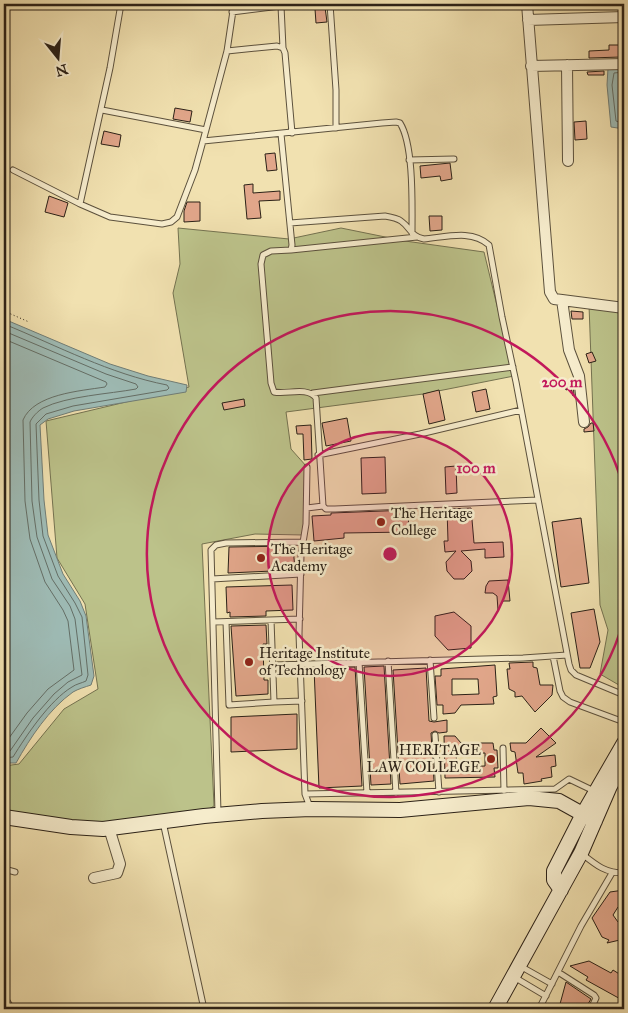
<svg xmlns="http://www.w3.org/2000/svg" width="628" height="1013" font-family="'IM FELL Great Primer',serif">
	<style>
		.green { fill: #bcc28a; stroke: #747250 }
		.water { fill: #9ebbb5; stroke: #707d76 }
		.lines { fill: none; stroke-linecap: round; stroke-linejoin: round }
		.shore { stroke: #646e66; stroke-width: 1 }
		.building { fill: #e1a68a; stroke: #2b2117; fill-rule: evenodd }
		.lane-casing { stroke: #5c513d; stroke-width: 7 }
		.street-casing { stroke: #5c513d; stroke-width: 12 }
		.secondary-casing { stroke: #2b2117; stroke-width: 16 }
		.path { stroke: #2b2117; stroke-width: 1; stroke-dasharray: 1 2.5; stroke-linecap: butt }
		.lane { stroke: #f6eccc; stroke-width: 5 }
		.street { stroke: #f6eccc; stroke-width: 10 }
		.secondary { stroke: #f6eccc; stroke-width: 14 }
		.ring { fill: none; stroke: #c2185b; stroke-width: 2.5 }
		.poi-dot { fill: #8f2418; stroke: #f6eccc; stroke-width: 2 }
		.labels { text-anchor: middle; stroke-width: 5; stroke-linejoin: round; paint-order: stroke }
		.poi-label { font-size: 15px; fill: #2b2117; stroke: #f6eccc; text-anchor: start }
		.centre { fill: #c2185b; stroke: #f6eccc; stroke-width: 2.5 }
		.ring-label { font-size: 15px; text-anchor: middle; font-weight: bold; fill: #c2185b; stroke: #f6eccc; stroke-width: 5; stroke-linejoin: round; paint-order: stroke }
	</style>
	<rect width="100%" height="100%" fill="#f1e1b0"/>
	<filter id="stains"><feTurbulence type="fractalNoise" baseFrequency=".004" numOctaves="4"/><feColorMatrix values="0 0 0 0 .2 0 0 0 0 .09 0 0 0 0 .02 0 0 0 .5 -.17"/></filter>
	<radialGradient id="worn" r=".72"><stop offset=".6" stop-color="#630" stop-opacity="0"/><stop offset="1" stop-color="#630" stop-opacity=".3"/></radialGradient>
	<!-- green -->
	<path class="green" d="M178 228 289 239 341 228 405 241 484 252 514 376 423 394 286 412 291 449 307 467 303 535 255 534 202 544 214 806 194 818 95 832 4 819V766L19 764 64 709 98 689 85 604 57 558 46 421 189 387 173 293 180 264Z
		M589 305 624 309V688L600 674 608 630 600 605Z"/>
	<!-- water -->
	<path class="water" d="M624 67V129L611 127 607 85 608 68Z
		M4 319 110 364 148 376 187 385 186 392 74 411 48 419 40 425 44 500 48 535 63 574 80 601 86 616 94 676 91 685C85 687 78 689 73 692 49 709 30 738 16 763H4Z"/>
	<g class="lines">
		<!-- shore -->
		<path class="shore" d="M624 72 614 73 612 85 616 121 624 124
			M4 324C58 346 110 374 167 385L169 388 167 390 73 406 46 414 36 424 39 500 43 536 58 576 75 603 82 617 88 675 86 681C82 683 76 684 72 687 50 700 26 736 13 757L4 758
			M4 331 106 374 136 384 138 387 136 389C109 394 67 396 43 408 38 411 32 417 30 422L32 501 37 537 52 579 70 606 75 619 82 675 68 682 54 694 33 718 10 751 4 752
			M4 339 106 382 107 384 105 387C80 391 34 394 23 420L25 501 30 539 45 582 63 610 68 621 74 670 48 689 27 713 4 745"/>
	</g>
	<!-- building -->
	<path class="building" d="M325 7 327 22 316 23 315 9Z
		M609 45H621V57L589 58V51L609 50Z
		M604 71V75H588L587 72Z
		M175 108 192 111 190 122 173 119Z
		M586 121 587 139 575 140 574 122Z
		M104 131 121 135 119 147 101 144Z
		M275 153 277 170 267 171 265 154Z
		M450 163 452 179 441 181 440 176 421 178 420 166Z
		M253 184V193L280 191V200L259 201 261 218 247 219 244 185Z
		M49 196 68 203 64 217 45 212Z
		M187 202H200V221L184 222V211Z
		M429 216H442V230L430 231Z
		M571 311 583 312V319H572Z
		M592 352 596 361 589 363 586 354Z
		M573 381 574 395 573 396 571 388 566 390 564 383Z
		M486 389 490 409 476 412 472 392Z
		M439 390 445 420 429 424 423 394Z
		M244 399 245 406 224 410 222 403Z
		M347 418 351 441 326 446 322 423Z
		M591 423H593L594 431 584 432V429L588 427Z
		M311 425 312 459 304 460 303 434H297L296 426Z
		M385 457 386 493 362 494 361 458Z
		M456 466 457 493 446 494 445 467Z
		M471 508 474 543 503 542 504 557 485 558V549L461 551 471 561 472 571 464 579H454L447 571 446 562 456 551 445 552 444 541H448L447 509Z
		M409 510 408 532 344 533V538L314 541 312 516 331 515V513Z
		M581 518 589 583 561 587 552 522Z
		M293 546 295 570 228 573 229 547Z
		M508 580 510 601H503L498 610 497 596 493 593H485L486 586 489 581Z
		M292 585 293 610 266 611V616L230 617V612L227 613 226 587Z
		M594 609 600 642 590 668H580L571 613Z
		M454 612 471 626V648L448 650 435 636V616Z
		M266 625 267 644H263L264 680H268V694L236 696 231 626Z
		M533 662V667L537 668 540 685H553L552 695 535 712 522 696 515 697V692L509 689 507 669H510L509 663Z
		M495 665 497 696 493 697 494 704 461 705 455 713 443 714V705H437L435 676H441V669ZM452 679H478L479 694 452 695Z
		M384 666 391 784 371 785 364 667Z
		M355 667 362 786 319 788 314 668Z
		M426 668 429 721 434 722 447 720V732L439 733 435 731 431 733 434 781 400 784 393 670Z
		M297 714V749L231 752V717Z
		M541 728 556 743 536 757 555 755 556 766 551 767 552 777 541 779 542 781 524 784 523 773H518L515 752 511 751 510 743H526Z
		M444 736H455L461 743H493L494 750H497L498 768H494L495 777 445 778ZM485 753V766L457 767 456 754Z
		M624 890V907H618L613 915 618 922H624V939L607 943 609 940 602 937 592 918 610 892Z
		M589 961 611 973 613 970 624 977 622 980 624 982V1001L586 980 588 977 570 966Z
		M566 982 591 999 585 1009H556L560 1004Z"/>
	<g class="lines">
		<defs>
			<path id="lane" d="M330 4 336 90V128
				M281 6 283 48
				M232 12 297 4
				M4 24 7 4
				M227 51 277 46 283 48 285 53 292 133
				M102 110 206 130
				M281 134 292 245 291 250 271 251 263 255 261 264 271 383 274 392C286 395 307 386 316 398L323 506 326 509H335L538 500
				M203 141 382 123 396 122 400 123C414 145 412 206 412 233
				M409 160 454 159
				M13 170 80 204 110 217 162 224 171 222 177 217 195 170 203 141 227 51 234 4
				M80 204 110 68 121 4
				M290 223 385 216C391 217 397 218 401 221 411 228 410 236 424 239 446 237 472 229 489 245L502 317 516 382 569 664 571 670 576 675 624 695
				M291 250 417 237
				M313 393 513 367
				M318 455 420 434 521 410
				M307 467 306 524 301 555 299 634 305 794 310 807
				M307 508 323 506
				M212 579 301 574
				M213 622 300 619
				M226 622 229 705 274 702 271 620
				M553 656 560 691 563 697 570 702 624 722
				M430 660 434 718
				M388 661 396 793
				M359 662 367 793
				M273 665 523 658 567 655
				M274 702 302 701
				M435 735 439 792
				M503 748 504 791
				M305 794 555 789 569 779 594 791
				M218 813 211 550 216 545 226 543 303 542
				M163 822 204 1009
				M581 853C596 865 605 873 624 873
				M4 869 15 872
				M520 966 552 984
				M558 972 594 995 596 998 591 1009
				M514 977 546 996
				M539 1009 581 926 612 873"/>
			<path id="street" d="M527 4 550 292 554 299 562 300 569 350 579 376 584 422
				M528 20 624 17
				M567 65 568 161
				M531 66 624 64
				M562 300 624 308
				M94 878 117 873 120 864 109 828
				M4 1001 9 1009"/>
			<path id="secondary" d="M4 817 71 827 103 829 204 816 262 811 311 809 400 810 529 798 559 801 595 821
				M561 890 554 880V871L583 814 624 743
				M495 1009 581 853 610 786 624 761"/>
		</defs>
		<!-- lane casing -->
		<use href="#lane" class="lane-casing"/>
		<!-- street casing -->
		<use href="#street" class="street-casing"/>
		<!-- secondary casing -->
		<use href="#secondary" class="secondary-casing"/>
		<!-- path -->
		<path class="path" d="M4 311 29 322"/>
		<!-- lane -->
		<use href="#lane" class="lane"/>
		<!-- street -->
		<use href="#street" class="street"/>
		<!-- secondary -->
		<use href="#secondary" class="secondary"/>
	</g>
	<!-- distance rings -->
	<circle cx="390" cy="554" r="122" fill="#c2185b" fill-opacity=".12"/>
	<g class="ring">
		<circle cx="390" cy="554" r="122"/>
		<path d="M624 619A243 243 0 1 1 624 489"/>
	</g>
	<!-- markers -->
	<g class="poi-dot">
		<circle cx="381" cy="522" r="5"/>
		<circle cx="261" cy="558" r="5"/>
		<circle cx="249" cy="662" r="5"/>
		<circle cx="491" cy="759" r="5"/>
	</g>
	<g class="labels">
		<!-- poi labels -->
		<g class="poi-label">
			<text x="391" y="518">The Heritage<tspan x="391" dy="17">College</tspan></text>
			<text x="271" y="554">The Heritage<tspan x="271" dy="17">Academy</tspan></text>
			<text x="259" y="658">Heritage Institute<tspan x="259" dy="17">of Technology</tspan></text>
			<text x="481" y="755" text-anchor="end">HERITAGE<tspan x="481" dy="17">LAW COLLEGE</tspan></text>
		</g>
	</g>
	<circle cx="390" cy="554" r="8" class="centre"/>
	<g class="ring-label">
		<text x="562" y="387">200 m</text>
		<text x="476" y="473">100 m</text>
	</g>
	<!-- margin -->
	<rect width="628" height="1013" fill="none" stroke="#f1e1b0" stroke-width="20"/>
	<rect x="5" y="5" width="618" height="1003" fill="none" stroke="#2b2117" stroke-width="2.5"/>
	<rect x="10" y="10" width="608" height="993" fill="none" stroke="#2b2117"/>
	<!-- north arrow -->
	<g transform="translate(58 58) rotate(163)" stroke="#f6eccc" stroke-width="4" paint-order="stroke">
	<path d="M0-4L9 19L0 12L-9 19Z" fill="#2b2117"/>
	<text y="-8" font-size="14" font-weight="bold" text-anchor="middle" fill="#2b2117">N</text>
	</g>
	<rect width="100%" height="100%" filter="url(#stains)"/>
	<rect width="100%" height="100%" fill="url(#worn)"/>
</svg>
